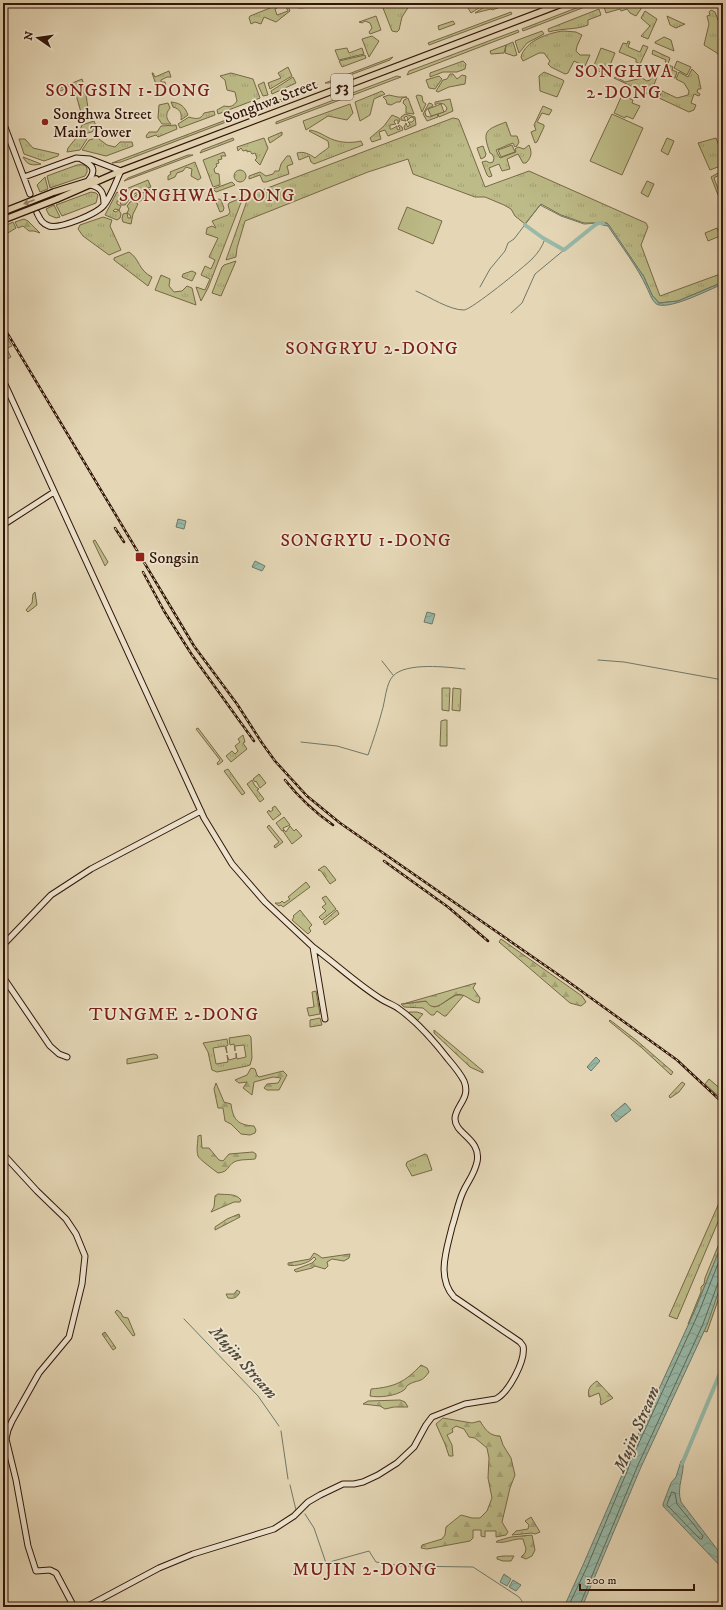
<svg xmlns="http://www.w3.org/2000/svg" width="726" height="1610" font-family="'IM FELL DW Pica',serif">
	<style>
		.grass { fill: url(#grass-tufts); stroke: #786848 }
		.forest { fill: url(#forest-firs); stroke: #786848 }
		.garden { fill: #bdbc88; stroke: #786848 }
		.water { fill: url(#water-waves); stroke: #6f7869 }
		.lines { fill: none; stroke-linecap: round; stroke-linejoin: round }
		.shore { stroke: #646858; stroke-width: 1 }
		.stream { stroke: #6f7869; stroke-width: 1 }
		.canal { stroke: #97baa9; stroke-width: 4 }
		.secondary-casing { stroke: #321508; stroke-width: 7 }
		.primary-casing { stroke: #321508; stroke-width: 8 }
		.secondary { stroke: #eee5d0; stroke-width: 5 }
		.primary { stroke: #e5d7b6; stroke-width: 5.5 }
		.rail-casing { stroke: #321508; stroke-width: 2.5 }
		.rail { stroke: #eee5d0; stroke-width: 1; stroke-dasharray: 3; stroke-linecap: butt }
		.primary-bridge-casing { stroke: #321508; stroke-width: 8; stroke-linecap: butt }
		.primary-bridge { stroke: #e5d7b6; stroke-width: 5.5 }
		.oneway { fill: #948068 }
		.poi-dot { fill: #8f2418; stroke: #eee5d0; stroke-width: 1.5 }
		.labels { text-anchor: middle; stroke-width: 3.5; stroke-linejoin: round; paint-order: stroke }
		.shield { fill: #eee5d0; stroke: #6a5344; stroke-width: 1 }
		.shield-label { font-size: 15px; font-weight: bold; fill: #321508 }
		.street-label { font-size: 16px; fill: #321508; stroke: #eee5d0 }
		.poi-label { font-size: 16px; fill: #321508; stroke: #eee5d0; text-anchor: start }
		.water-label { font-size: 17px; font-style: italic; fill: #504738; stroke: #eee5d0 }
		.quarter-label { font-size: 18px; letter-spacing: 1px; fill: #7a1f14; stroke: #eee5d0 }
	</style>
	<defs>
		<pattern id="grass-tufts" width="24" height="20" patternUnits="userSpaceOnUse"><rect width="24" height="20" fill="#bdbc88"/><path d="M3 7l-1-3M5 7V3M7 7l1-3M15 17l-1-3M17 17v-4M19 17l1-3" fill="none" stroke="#a3a174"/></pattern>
		<pattern id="forest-firs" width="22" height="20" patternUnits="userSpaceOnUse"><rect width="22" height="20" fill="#bdbc88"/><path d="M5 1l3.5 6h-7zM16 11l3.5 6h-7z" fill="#a3a174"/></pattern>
		<pattern id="water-waves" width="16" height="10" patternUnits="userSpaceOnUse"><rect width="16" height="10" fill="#97baa9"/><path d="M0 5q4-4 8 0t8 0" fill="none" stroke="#839f90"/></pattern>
	</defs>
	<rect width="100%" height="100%" fill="#e5d7b6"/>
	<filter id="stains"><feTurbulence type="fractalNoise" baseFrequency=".005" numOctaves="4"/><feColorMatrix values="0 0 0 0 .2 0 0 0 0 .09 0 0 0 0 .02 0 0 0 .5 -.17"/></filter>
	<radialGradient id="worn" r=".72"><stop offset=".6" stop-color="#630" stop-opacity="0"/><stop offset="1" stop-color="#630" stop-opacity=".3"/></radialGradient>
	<!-- grass -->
	<path class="grass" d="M284 3H287L290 11 276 22 264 17 261 24 255 22 251 24 249 18 250 16 275 6 277 8 275 9 277 15 288 11Z
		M295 3H315L313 7 300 8 296 7Z
		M394 3H411L402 17 399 30 397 32 392 31 383 8Z
		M467 3H479V5L482 6 471 13 468 8 470 6Z
		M492 3H505L506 5 492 10 491 9 475 13 484 7H492Z
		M589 3H595L523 31 522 29Z
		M616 3H645L636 16 630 13 627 9 621 11 620 9 606 13 604 7Z
		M599 9 601 15 588 20V25C576 30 562 28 549 32L548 29Z
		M711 10 715 12 723 33V62L717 53 704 45 709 24 707 16 710 15 709 12Z
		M645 11 657 19 648 39 641 36 650 26 641 18Z
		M511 12 512 14 429 45 428 43Z
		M376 16 381 30 370 34 369 32 372 28 370 23 365 21 362 23 359 22Z
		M667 16 684 24H685L676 28 670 25Z
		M453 21 455 24 439 30 438 26Z
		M518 30 519 32 407 75 409 71Z
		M542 31 544 34 527 43 519 53 515 41Z
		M563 31 576 32 582 35 577 46 576 51 580 55H590L585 66 574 61 568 73 565 74 551 67 548 64 550 61 544 53H539L523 61 521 57C525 41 548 33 563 31Z
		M372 36 379 41 369 57 362 39Z
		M664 37 671 40 674 51 655 43V42Z
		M628 41 630 42 628 47 640 52 643 45 648 47 640 64 636 62V59L619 52 623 43 627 44Z
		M513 42 517 55 514 56 505 53 506 45Z
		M506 45 504 53 491 54 490 51Z
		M347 48 349 53 362 48 364 54 339 60 335 50Z
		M601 48 615 53 606 75 593 68Z
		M653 50 670 58 668 64 665 62 666 60 652 54Z
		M365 55 366 58 342 67 339 61Z
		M393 57 390 60 329 83H325Z
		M463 61 466 64 465 69 457 72H443L430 77V73Z
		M669 65 673 67 672 70 677 72 675 78 664 75Z
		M288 67 292 76 270 89 268 83 281 78 278 73Z
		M692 69 698 75 701 89H698L697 92 700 94 699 96 694 94 691 103 696 105 694 110 689 112 659 98 662 91 677 98 688 95 689 91 684 83 676 79 679 72 688 77Z
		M169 71 171 77H167L161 80V82H165L166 85 157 87 152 73H153L155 77Z
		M544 72 563 80 564 81 557 97 540 91 539 76Z
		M231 73 253 79 260 98 218 114 217 110 224 106C230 107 233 107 237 101L235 92 227 90 225 80 220 76Z
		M450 74H453L457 79 462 75 466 76 465 84 449 87 438 92 436 91 443 80 447 79Z
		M397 76 401 77 276 124V122Z
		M439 76 442 79 435 89 429 88 426 80Z
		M652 76 657 77 650 95 614 78 616 77 625 82 642 78 647 81 650 80Z
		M293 77 296 83 272 94 271 91Z
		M82 79C87 91 86 103 90 116L85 117 82 116 73 84 61 91 58 89Z
		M264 82 268 95 263 96 258 85Z
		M318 85 316 88 270 106 269 104Z
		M382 91 385 94 374 99 370 115 360 121 355 102Z
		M389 95 398 97H407L402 98 400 102H397L391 105 387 104 386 100 383 97Z
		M418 95 422 96 423 102 426 104 422 112 416 96Z
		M408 98 414 114 406 113V106L403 103 404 100Z
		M450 99 453 111 439 117 438 114 446 111 447 108 444 104 438 103 435 105V102Z
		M171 102C181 103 185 107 188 115L181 120C182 113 180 109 173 107Z
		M168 103 170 108C165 114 166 119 171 124H162L158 118 159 105Z
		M429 103 432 104 433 106 427 109 425 112 426 116 430 117 437 114 438 117 427 121 423 114Z
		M350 104 353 113 347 120 328 116 306 130 303 121Z
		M543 106 552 110 549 115 542 113 537 122 544 125V127L537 142 535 143 531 132 536 130 534 125Z
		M214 111 215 115 180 128 178 124 189 117C195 119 201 120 204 113Z
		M405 114 415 117 416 125 405 130 404 127 406 123 407 126 408 127 410 124 408 122H412L414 120V118L411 117 407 121 408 118 406 116 404 118 406 121 401 120V117Z
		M392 115 399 118 400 120 398 124V120H395L394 122 396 124 390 125V129H392L397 126V129L399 130 400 128 398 126 399 125 402 127 403 130 388 136 385 130 379 132 381 139 372 142 370 138 384 126Z
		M234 117V119L121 162 112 163Z
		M453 118 458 119 459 120 485 187 529 171 646 223 648 227 641 245 660 296 723 273V282L678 301 659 303 652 295 644 277 607 223H584L561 215 541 204 525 224 515 216 511 209 504 205 485 197H475L413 174 408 159 368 172 245 221 237 248 236 257 226 260 249 195Z
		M94 121 96 126 92 132 78 135 82 125Z
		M506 122 511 136H517L519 142 517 146 515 147 513 143 496 150 500 158 516 152 515 149 518 147 524 149 529 145C532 152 532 157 526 163H523L518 154 507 159 510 169 502 171 499 164 489 168 492 176 489 177 487 175 482 162 486 161 490 163 493 162 494 158 492 154 490 153C482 131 485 130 506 122Z
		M176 125 177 129 158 137 156 135 147 138 146 136 149 132H157L161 126Z
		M310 130C321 132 325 137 334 140 343 143 352 143 361 141L363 145 314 164 311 162 309 156 299 160 297 153C304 151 309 154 315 158 320 153 325 151 329 147L328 141 309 131Z
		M282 132V135L270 143 268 138Z
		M86 135 87 139 80 150 67 152 68 148 77 137Z
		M95 136 107 145 115 147 120 142H132L133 146 106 156 82 150 89 140 93 139Z
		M233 138 234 140 200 153 202 150Z
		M264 138 268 148 260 165 255 160 257 158 255 153 252 154 250 151 247 152V150L243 151 241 148 238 151 237 147Z
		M667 138 674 141 668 155 661 151Z
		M716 138 723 156V165L710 170 698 143Z
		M19 139H25L33 148 59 154 58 156 44 161 24 154Z
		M483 146 486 154 485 157 481 159 477 148Z
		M224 152 226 156H221L222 159 218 160 219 163 216 164 217 166 214 169 215 173 219 174 220 185 213 187 203 160Z
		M188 155H193L124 181 128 178Z
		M287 156H290L293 164 287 166 289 174 266 182H263L260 175 249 179V176L260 172 266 176 273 174 275 171H279L281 164Z
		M23 157 41 164C32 166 27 165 23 157Z
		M195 162 201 178 198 180 191 176 192 169 186 167 183 171 177 173 175 177 168 180V176L171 174 170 172Z
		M77 165C83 164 88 165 87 172L85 176 50 188 47 176Z
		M234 176a6 6 0 1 1 12 0a6 6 0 1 1-12 0Z
		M718 173 719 175 714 178 718 189 723 187V194L718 195 711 177Z
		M45 177 48 189 40 192 37 185Z
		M148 180 151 187C143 189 136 194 129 196L121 191Z
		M647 181 654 184 648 197 641 193Z
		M232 182 235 185 216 192 213 189Z
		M151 189 152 192 139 202 134 199V197L136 195Z
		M91 192 96 193 98 195 96 203 62 216 56 205Z
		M117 192 128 198 129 200 125 205H121L120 201H117V204L121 206 119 210 115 209 113 211 116 212 119 210 121 214 120 218 117 220 105 215Z
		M241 198 242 200 208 288 201 301 196 287 205 290 210 279 201 275 205 266 211 269 215 260 209 257 218 238 206 234 207 228 212 226 216 228 212 221 228 215 230 212 228 205 229 203Z
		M219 199 221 200 224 208 223 211 220 212 215 200Z
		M133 201 138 204 133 214 131 224 123 222 122 219 123 214 127 213 128 218H131L130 215 127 213 129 209 127 206 130 202Z
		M54 205 60 217 56 218 49 215 46 209Z
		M103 217 112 220 110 226 121 250 109 255 83 236 78 229 80 225Z
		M129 252C140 259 138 270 152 277L148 286 114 260V258Z
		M236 261 221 296 212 293 222 267 224 265Z
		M192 271 196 273 192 281 182 277 183 274Z
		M161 275 170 279 169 286 174 292 182 291 187 286 192 288 196 305 155 290Z
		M3 331 12 346 7 348 3 341Z
		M95 540 108 562 105 566 93 541Z
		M442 688H450L449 711 442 710Z
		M453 688 461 689 460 711 452 710Z
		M444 720H447V746H440L441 721Z
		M198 728 223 761 218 765 217 763 220 760 196 729Z
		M243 735 245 742 243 743 247 749 231 762 226 756 232 751 235 754 238 751 235 746 240 742 238 739Z
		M228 769 245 793 242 795 224 771Z
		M259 774 266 783 260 788 256 781 255 782 253 779Z
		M252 780 255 786 259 789 257 790 264 799 260 802 247 784Z
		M275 806 281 814 273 820 267 812 269 810 270 812 273 810 272 808Z
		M284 817 290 825 283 828 284 830 282 831 276 823Z
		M269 825 283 842 275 848 274 846 279 842 267 827Z
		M290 826 294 831 296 829 302 836 292 844 283 831 284 830 286 832Z
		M306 882 310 887 283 907 281 905 279 906 275 903H280L282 901 284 903 290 899 288 897Z
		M326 896 336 909 322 920 319 917 326 911 322 907 326 904 322 898Z
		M300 910 312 925 309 928 311 931 308 934 292 920 294 917 293 916Z
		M337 910 339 914 325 925 323 922Z
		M316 991 320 1014 309 1016 307 1008 314 1007 312 992Z
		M456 995H464L446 1016H444L437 1011 434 1015H431L423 1008 404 1007 401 1004 426 1001 434 1007 438 1006Z
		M409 1012H417L423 1014 417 1021 408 1013Z
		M320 1018 322 1025 310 1027V1020Z
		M249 1035 251 1037 252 1058 250 1065 247 1066 217 1072 212 1070 208 1052 203 1043 227 1039 228 1045 226 1046 227 1053 225 1046 213 1048 216 1064 228 1062 227 1055 229 1060 236 1058V1053L237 1059 246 1057 244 1045 235 1046V1051L234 1044 230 1045 229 1038Z
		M154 1054 157 1055 158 1058 127 1064V1059Z
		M709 1079 723 1091V1100L705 1084Z
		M425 1154 427 1155 432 1170 412 1176 406 1165 407 1162Z
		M723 1194V1210L677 1319 669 1316Z
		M723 1234V1241L689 1325 688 1324 701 1292V1287L704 1284 705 1278Z
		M723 1279V1286L707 1332 704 1331Z"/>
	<!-- forest -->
	<path class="forest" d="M24 219 28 221 40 233 34 231H29L23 226 18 228 15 222Z
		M13 222 16 228 3 236V227Z
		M3 342 11 357 3 361Z
		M35 592 37 605 28 612 26 610 32 603 33 594Z
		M324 866 326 867 336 880 330 884 321 871 318 870Z
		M501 939 582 996 586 1002 581 1006 570 1003 499 942Z
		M476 983 473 988 480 998 479 1003C471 1002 464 992 456 995 445 999 435 1015 426 1001L403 1004Z
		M610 1020 636 1040 673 1072 671 1075 642 1048 609 1021Z
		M434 1030 483 1071V1073L470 1067 434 1033Z
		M251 1068 255 1069 257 1075 259 1077 283 1071 287 1075 279 1090H267L264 1088 267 1084 278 1083 281 1078 273 1077 254 1082 252 1095 243 1088 247 1082 239 1083 235 1080 247 1075Z
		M682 1082 685 1084 679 1092 670 1098 669 1096Z
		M216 1083 224 1102 231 1104C233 1120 238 1125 254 1126L256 1130 255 1133 250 1135 241 1134 231 1124 225 1121 223 1108H218L214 1089Z
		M201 1135 202 1148H209L219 1160 223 1161 229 1154 253 1152 256 1154V1157L255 1159C248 1160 240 1159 234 1162 227 1166 229 1172 218 1173 214 1170 199 1159 198 1156 196 1150 198 1142 198 1136Z
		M218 1194C226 1195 236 1193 241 1200L240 1202H234L211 1212 214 1207 215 1196Z
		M239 1214 240 1217 215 1230V1227L227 1219Z
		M314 1253 318 1255 322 1258 350 1254 349 1258 344 1261 332 1259 327 1262 328 1266 325 1269 315 1266 312 1268 296 1272 294 1270 312 1263 316 1259 314 1257C310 1263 295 1267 288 1265V1263L310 1259Z
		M237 1290 240 1292C237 1298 234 1299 228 1298L226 1294H234Z
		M117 1310 121 1313 123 1317 128 1318 135 1335 133 1336 115 1312Z
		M105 1332 116 1348 113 1350 102 1334Z
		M421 1365 427 1368 429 1372C421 1384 417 1379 408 1385 406 1386 406 1389 404 1390 396 1396 379 1398 370 1396L371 1389C395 1387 405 1382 421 1365Z
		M597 1381 613 1398 601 1405 600 1402 601 1400 599 1393 589 1397C587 1390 590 1385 597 1381Z
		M400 1400 405 1402 408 1407H394L385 1409 380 1406 363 1404 368 1401Z
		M443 1418 472 1423 480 1421C485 1429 489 1436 500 1436L503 1445 511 1458 515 1475 510 1488 502 1522 508 1532 506 1535 496 1537V1531H485V1537L481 1536V1530H473V1538L470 1541 427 1549 421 1548 422 1545 442 1539 445 1535 446 1527 461 1515 472 1518H480L487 1511 492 1498 488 1478 489 1458 487 1448 475 1438 469 1437 464 1429 456 1426 452 1429 453 1432 447 1435 452 1445 453 1456H449L445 1444 436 1424Z
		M531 1517 540 1532 535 1534 532 1533 512 1535 516 1531 528 1529 529 1525 525 1521Z
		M532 1535 535 1550 532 1556 526 1559 521 1557 525 1553 526 1549 523 1539C513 1538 506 1544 496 1542L497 1541 511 1537Z
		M503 1556H514L511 1561H503L497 1559V1557Z"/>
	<!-- garden -->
	<path class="garden" d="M677 61 691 67 687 75 674 68Z
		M622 95 633 100 632 103 640 106 633 119 626 116 625 118 614 113Z
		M441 104 444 112 431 116 428 109Z
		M612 114 643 128 622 175 590 161Z
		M512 145 515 152 501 157 498 150Z
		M407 207 442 221 433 244 398 229Z
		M717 228 720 236 708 241 705 233Z"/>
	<!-- water -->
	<path class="water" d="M598 222 606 223 609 225 644 277 652 295 659 303 678 301 723 282V284C708 290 674 308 659 305 653 304 650 294 647 288 637 266 621 246 608 226L598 224Z
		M178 519 186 521 184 529 176 527Z
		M255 561 265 566 262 571 252 567Z
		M427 612 435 614 432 624 424 622Z
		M596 1057 600 1061 591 1071 587 1067Z
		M625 1103 631 1110 616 1122 611 1115Z
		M723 1241V1279L707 1325 641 1467 582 1607H564L583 1565 625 1468 627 1459 695 1310Z
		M683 1459C685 1474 676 1487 681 1502L723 1557V1569L663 1506V1504L671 1483 676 1477 681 1461Z
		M504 1574 511 1579 507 1586 500 1582Z
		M513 1580 521 1585 516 1591 509 1587Z"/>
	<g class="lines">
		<!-- shore -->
		<path class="shore" d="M672 1492 675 1493 677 1504 703 1536 702 1539H700L667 1505Z
			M568 1607 587 1567 628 1469 631 1460 699 1312 723 1251
			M579 1607 638 1465 703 1324 718 1283 723 1281"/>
		<!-- stream -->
		<path class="stream" d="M480 287 490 269 505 251 508 243 514 239 540 205 561 216 584 224 598 223
			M416 291C430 297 449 310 464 310 471 310 524 267 532 259 538 253 542 247 545 239
			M511 313 522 303 535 274 564 250
			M598 660 624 662 723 680
			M382 661 393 675
			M301 742 337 746 368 755C373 741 378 726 382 711 385 702 386 683 393 676 406 662 447 667 465 669
			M184 1319 258 1396 279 1426
			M281 1431 288 1479
			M290 1485 296 1510
			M305 1514 314 1528 326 1563 369 1551 376 1562 395 1565
			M401 1566 473 1567 519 1597 522 1601V1607"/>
		<!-- canal -->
		<path class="canal" d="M525 225 543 238 564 250 595 225 598 223H603
			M682 1464 723 1366"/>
		<defs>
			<path id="secondary" d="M3 122 30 194
				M81 159C93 165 97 170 88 181
				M24 177 76 158 90 159 121 171C116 181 111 197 104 205 97 214 60 229 49 226 42 224 40 219 37 213
				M90 185C101 187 104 193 104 204
				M3 380 204 818 232 864 265 902 313 947 325 1019
				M3 525 54 492
				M3 945 51 895 91 869 201 811
				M3 977 50 1046 59 1054 67 1057
				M3 1154 37 1191 66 1219 76 1234 85 1256 82 1284 69 1337 39 1373 12 1421 8 1430 6 1439 16 1480 28 1546 36 1571 50 1570 56 1573 74 1607
				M86 1607 159 1568 193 1554 274 1529 294 1516 308 1502 320 1495 343 1484H354L363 1482 378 1475 397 1463 414 1447 426 1425 432 1417 465 1404 496 1399C509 1392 526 1360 523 1346L520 1342 454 1297C436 1277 447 1249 452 1227 456 1215 458 1203 463 1192 468 1181 474 1175 477 1162 482 1139 454 1134 455 1118 456 1105 471 1098 464 1081 460 1073 454 1066 448 1059 434 1041 419 1023 399 1009 394 1005 387 1003 381 999 357 984 336 964 313 947"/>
			<path id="primary" d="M54 192 96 179
				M57 199 121 171 564 3"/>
		</defs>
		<!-- secondary casing -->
		<use href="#secondary" class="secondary-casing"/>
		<!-- primary casing -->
		<use href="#primary" class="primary-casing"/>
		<!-- secondary -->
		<use href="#secondary" class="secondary"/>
		<!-- primary -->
		<use href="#primary" class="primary"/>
		<defs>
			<path id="rail" d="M3 326 194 646 237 704 262 743 275 761 307 796 340 823 566 980 677 1060 723 1103
				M115 528 124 542
				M143 572 164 611 192 655 254 741
				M285 780C300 799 313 811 333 825
				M384 861 448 907 488 941"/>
		</defs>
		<!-- rail casing -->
		<use href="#rail" class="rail-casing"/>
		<!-- rail -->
		<use href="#rail" class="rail"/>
		<defs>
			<path id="primary-bridge" d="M3 212 54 192
				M3 220 57 199"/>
		</defs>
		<!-- primary-bridge casing -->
		<use href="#primary-bridge" class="primary-bridge-casing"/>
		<!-- primary-bridge -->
		<use href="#primary-bridge" class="primary-bridge"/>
	</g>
	<!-- one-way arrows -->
	<defs><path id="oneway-solid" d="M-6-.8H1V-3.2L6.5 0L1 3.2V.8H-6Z"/></defs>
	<use class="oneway" href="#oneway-solid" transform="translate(29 202) rotate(159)"/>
	<!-- markers -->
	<g class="poi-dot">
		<circle cx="45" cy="122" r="4"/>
		<rect x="135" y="552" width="10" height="10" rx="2"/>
	</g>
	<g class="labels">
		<!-- shield labels -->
		<rect class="shield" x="331" y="74" width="22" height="26" rx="3"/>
		<g class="shield-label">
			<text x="342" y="92">53</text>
		</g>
		<!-- street labels -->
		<g class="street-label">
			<text transform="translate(270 100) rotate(-21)" y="6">Songhwa Street</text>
		</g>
		<!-- poi labels -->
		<g class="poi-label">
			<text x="53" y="119">Songhwa Street<tspan x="53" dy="18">Main Tower</tspan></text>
			<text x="149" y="563">Songsin</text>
		</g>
		<!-- water labels -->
		<g class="water-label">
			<text transform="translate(244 1362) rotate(48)" y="6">Mujin Stream</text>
			<text transform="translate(636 1429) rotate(-67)" y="6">Mujin Stream</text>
		</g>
		<!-- quarter labels -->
		<g class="quarter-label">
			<text x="624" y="77">SONGHWA<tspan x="624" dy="21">2-DONG</tspan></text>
			<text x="128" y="96">SONGSIN 1-DONG</text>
			<text x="207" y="201">SONGHWA 1-DONG</text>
			<text x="372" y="354">SONGRYU 2-DONG</text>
			<text x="366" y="546">SONGRYU 1-DONG</text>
			<text x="174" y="1020">TUNGME 2-DONG</text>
			<text x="365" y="1575">MUJIN 2-DONG</text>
		</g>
	</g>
	<!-- margin -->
	<rect width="726" height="1610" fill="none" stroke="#e5d7b6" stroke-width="16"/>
	<rect x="4" y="4" width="718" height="1602" fill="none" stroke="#321508" stroke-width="2"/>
	<rect x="8" y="8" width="710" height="1594" fill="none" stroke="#321508"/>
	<!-- north arrow -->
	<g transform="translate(38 38) rotate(283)" stroke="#eee5d0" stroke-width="3" paint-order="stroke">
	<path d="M0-3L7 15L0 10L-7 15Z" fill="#321508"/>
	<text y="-6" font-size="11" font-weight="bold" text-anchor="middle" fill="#321508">N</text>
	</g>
	<!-- scale -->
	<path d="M580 1584v6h114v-6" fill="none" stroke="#321508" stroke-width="2"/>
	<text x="586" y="1584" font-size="12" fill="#321508" stroke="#eee5d0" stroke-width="3" paint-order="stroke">200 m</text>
	<rect width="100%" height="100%" filter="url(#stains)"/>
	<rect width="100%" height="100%" fill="url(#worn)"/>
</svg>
